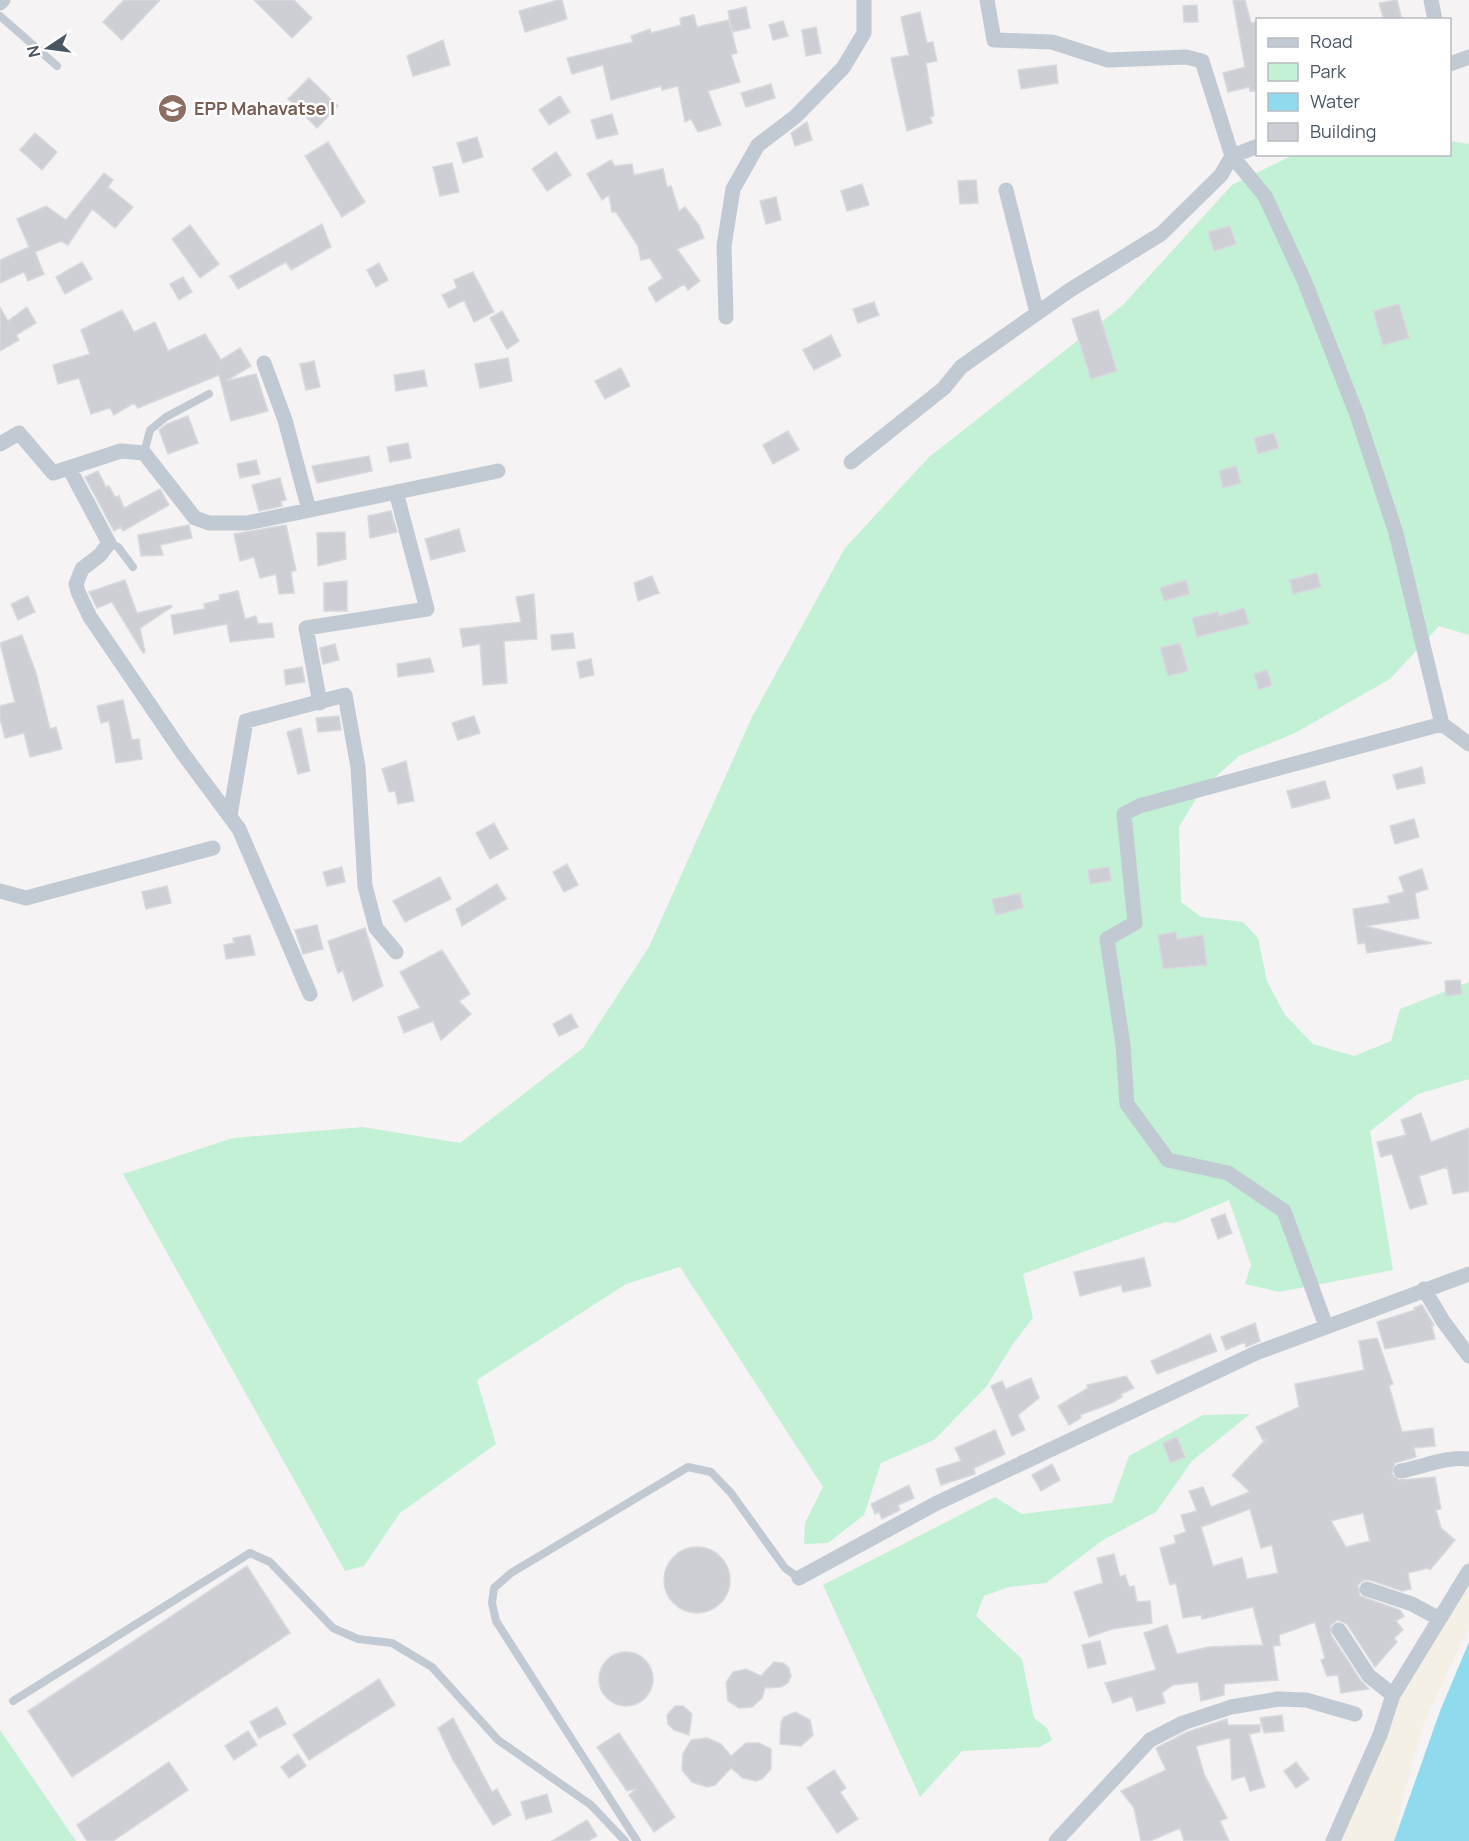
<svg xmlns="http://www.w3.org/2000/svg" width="1469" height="1841" font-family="Manrope,sans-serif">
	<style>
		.green { fill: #c3f1d5 }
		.sand { fill: #f5f0e5 }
		.water { fill: #90daee }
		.building { fill: #cdcfd5; stroke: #d7d9de; stroke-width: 1.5; fill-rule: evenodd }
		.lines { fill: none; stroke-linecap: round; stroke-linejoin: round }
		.service { stroke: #c1cad2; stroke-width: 8 }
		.minor { stroke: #c1cad2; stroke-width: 15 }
		.labels { text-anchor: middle; stroke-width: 5; stroke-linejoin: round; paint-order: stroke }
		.education-label { font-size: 18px; font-weight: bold; fill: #785e54; stroke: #fff; text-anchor: start }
	</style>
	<rect width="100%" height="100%" fill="#f5f3f3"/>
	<!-- green -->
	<path class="green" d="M1450 141 1469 144V635L1439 626 1390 679 1295 733 1239 756 1202 789 1179 827 1181 902 1201 917 1243 922 1258 938 1267 981 1285 1015 1313 1044 1354 1056 1391 1041 1400 1009 1469 982V1079L1418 1094 1370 1131 1393 1270 1279 1292 1245 1284 1251 1265 1229 1200 1175 1223 1165 1222 1023 1274 1033 1318 1015 1341 986 1387 934 1440 881 1463 864 1515 828 1543 804 1544 805 1523 823 1487 680 1267 626 1284 477 1380 496 1444 400 1513 364 1566 345 1571 123 1174 233 1138 363 1127 460 1143 583 1048 649 947 752 717 845 548 929 457 1123 305 1232 185 1293 155 1450 154Z
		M1250 1414 1192 1461 1156 1512 1103 1540 1046 1583 1009 1587 984 1596 976 1616 1022 1659 1034 1718 1047 1728 1052 1740 1040 1747 962 1751 920 1797 823 1585 995 1497 1022 1514 1112 1503 1129 1456 1203 1415Z
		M0 1730 76 1841H0Z"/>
	<!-- sand -->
	<path class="sand" d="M1469 1569V1626L1424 1723 1403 1797 1395 1841H1337L1395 1696Z"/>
	<!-- water -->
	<path class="water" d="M1469 1642V1841H1394L1440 1711Z"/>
	<!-- building -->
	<path class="building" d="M124 0H160L122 40 103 22Z
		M254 0H294L312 18 292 38Z
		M558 0H562L567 19 525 32 519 11Z
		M1233 0H1245L1251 23 1257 22V91H1250L1249 87 1228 92 1223 73 1245 67Z
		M1397 0 1402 20H1384L1379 3Z
		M1197 5 1198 22H1184L1183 6Z
		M746 7 750 28 732 32 728 11Z
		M920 12 927 43 933 42 937 61 926 63 934 116 930 117 932 123 907 131 891 58 909 55 901 17Z
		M694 15 697 27 729 20 737 53 731 55 740 82 708 91 721 125 698 132 691 119 685 122 678 86 662 90 661 86 611 100 603 65 572 74 567 58 633 42 631 36 650 29 651 33 681 25 680 18Z
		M783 21 788 36 773 40 769 25Z
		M816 27 821 53 806 56 802 30Z
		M443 40 450 65 413 76 407 56Z
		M1056 65 1058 83 1021 89 1018 70Z
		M309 78 338 106 317 128 288 99Z
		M771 84 775 98 746 107 741 93Z
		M560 96 570 112 549 125 539 110Z
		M612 114 618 134 597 139 591 120Z
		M807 122 812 140 795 146 791 133Z
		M35 133 57 152 42 170 20 150Z
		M477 137 483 157 463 163 457 143Z
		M328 142 365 202 342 217 305 156Z
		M556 152 571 175 547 191 532 169Z
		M611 160 615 166 632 164 634 175 663 169 667 187 671 186 679 211 685 207 699 225 704 238 677 249 700 281 688 290 684 284 656 302 648 288 663 278 650 258 641 260 638 246 616 212H612L609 195 602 200 587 174Z
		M452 163 459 192 440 196 433 167Z
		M104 173 113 180 108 187 133 207 115 228 92 209 68 245 61 241 35 252 44 274 28 281 24 272 0 283V260L29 247 17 219 46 206 66 220Z
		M976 180 978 203 960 204 958 181Z
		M862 184 869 205 847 211 841 191Z
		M776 197 781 220 766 224 760 201Z
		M322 224 331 247 291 270 286 262 238 289 230 276Z
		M190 225 219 264 200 278 172 239Z
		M1230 226 1236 244 1214 251 1208 232Z
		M82 262 92 279 65 294 56 277Z
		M379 263 388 280 376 287 367 270Z
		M473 272 494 312 474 322 464 300 449 308 442 295 457 288 454 280Z
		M183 277 192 292 179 300 170 284Z
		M874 302 879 315 858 323 853 309Z
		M1399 304 1409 338 1383 345 1373 311Z
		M0 307 8 321 27 307 36 323 16 335 19 340 0 351Z
		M122 310 134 332 155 322 168 351 205 334 221 360 240 348 251 366 226 381 256 374 268 411 231 421 219 375 138 408 134 403 114 415 110 408 91 414 79 378 58 384 53 365 90 354 81 330Z
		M1098 310 1117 371 1091 379 1072 319Z
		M502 311 519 341 507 349 490 318Z
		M831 335 841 356 814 370 803 350Z
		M508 358 512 381 480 388 475 364Z
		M314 361 320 387 306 390 300 364Z
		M621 368 630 386 605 399 595 381Z
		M424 370 427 386 396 391 394 375Z
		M188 416 198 443 168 454 159 430 167 424Z
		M788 431 799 450 773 464 763 445Z
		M1274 433 1279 448 1258 454 1254 438Z
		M408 443 411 458 390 462 387 447Z
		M369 456 372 471 317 483 312 466Z
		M256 460 260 474 240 478 237 464Z
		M1236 466 1241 483 1223 488 1219 471Z
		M98 471 106 487 109 486 115 497 119 496 124 508 160 489 169 505 123 531 121 527 114 531 85 477Z
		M280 478 286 500 281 501 282 506 259 511 252 485Z
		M391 511 397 532 370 538 368 516Z
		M189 525 192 538 160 545 163 555 141 556 138 535Z
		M286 525 296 570 291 572 294 593 279 594 276 574 260 578 254 557 240 561 234 534Z
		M459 529 465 551 431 560 425 539Z
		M345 532 346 559 318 566 317 533Z
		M1317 573 1321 587 1293 594 1289 580Z
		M652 576 659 593 638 601 634 583Z
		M125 580 137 613 171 605 172 607 140 628 145 652 143 653 112 602 97 608 89 592Z
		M1186 580 1190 594 1164 601 1160 588Z
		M347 581V611H324V583Z
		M238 591 245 619 256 616 258 624 272 623 274 637 230 642 227 624 174 634 171 615 205 609 204 604 220 600 219 595Z
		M534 594 537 639 504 641 507 683 483 685 480 644 463 647 460 629 521 622 516 597Z
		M28 596 35 612 18 620 11 604Z
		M1244 608 1249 624 1197 637 1192 618 1218 612 1219 616Z
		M573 633 575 648 552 650 551 635Z
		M22 635 36 673 50 729 56 727 62 749 30 757 24 733 5 738 0 719V706L15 702 0 643Z
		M1180 643 1188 671 1168 676 1160 648Z
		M335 644 339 660 323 664 320 648Z
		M430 658 434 672 398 677 397 664Z
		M591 659 594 675 580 678 577 662Z
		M302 667 305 682 286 685 284 670Z
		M1267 670 1272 685 1259 690 1254 674Z
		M123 700 132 740 139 739 142 759 116 763 109 721 101 723 97 706Z
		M339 716 341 730 318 732 316 718Z
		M474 716 480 733 458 740 452 723Z
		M301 728 310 771 298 774 287 732Z
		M406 761 414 801 398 804 395 791 389 792 382 769Z
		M1422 767 1425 783 1397 789 1393 775Z
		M1325 781 1330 798 1292 808 1287 791Z
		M1414 819 1419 837 1395 844 1390 826Z
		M494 823 508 849 490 859 476 833Z
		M567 864 578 885 564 892 553 872Z
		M342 867 345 882 327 886 323 872Z
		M1109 867 1111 881 1090 884 1088 870Z
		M1422 869 1428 889 1415 893 1419 918 1366 926 1432 943 1367 953 1365 943 1358 944 1353 909 1390 903 1388 896 1404 892 1399 877Z
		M440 877 451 899 405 922 393 901Z
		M497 884 506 899 462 926 456 909Z
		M167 886 171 903 146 909 142 892Z
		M1020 893 1023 908 996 915 992 899Z
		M317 925 323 949 303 954 295 930Z
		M365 928 383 986 353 1001 343 971 338 973 328 941Z
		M1176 932 1177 939 1203 935 1207 965 1163 969 1158 935Z
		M250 935 255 955 226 959 224 945 234 943 233 938Z
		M442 950 470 994 459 1001 471 1014 441 1040 433 1021 404 1033 398 1017 420 1008 400 972Z
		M1460 980 1462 994 1446 996 1445 981Z
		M571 1014 578 1027 559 1036 553 1024Z
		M1421 1113 1431 1142 1469 1128V1191L1453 1194 1447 1167 1419 1176 1427 1204 1410 1209 1392 1154 1381 1157 1377 1142 1406 1135 1401 1120Z
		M1225 1214 1232 1233 1218 1239 1211 1219Z
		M1144 1258 1151 1286 1123 1292 1121 1285 1080 1296 1074 1272Z
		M1422 1305 1434 1325 1432 1326 1435 1339 1385 1349 1377 1322 1415 1310 1414 1308Z
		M1255 1323 1260 1341 1246 1347 1245 1342 1226 1350 1221 1337Z
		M1210 1334 1217 1351 1157 1374 1151 1361Z
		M1377 1338 1393 1384 1389 1386 1402 1432 1433 1428 1435 1446 1414 1448 1416 1457 1395 1463 1392 1474 1399 1480 1435 1477 1441 1509 1436 1510 1441 1528 1455 1540 1430 1570 1428 1568 1408 1573 1411 1589 1402 1591 1370 1580H1364L1358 1585 1360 1596 1400 1610 1404 1616 1396 1621 1403 1630 1394 1638 1397 1642 1375 1667 1347 1624 1338 1620 1331 1625V1635L1361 1681 1369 1689 1341 1693 1338 1675 1327 1676 1321 1660 1325 1658 1315 1622 1279 1635 1280 1645 1273 1646 1278 1680 1224 1684V1695L1201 1701 1198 1682 1173 1685 1162 1693 1165 1703 1137 1711 1132 1696 1113 1703 1105 1683 1156 1670 1144 1633 1167 1625 1177 1654 1209 1647 1263 1645 1253 1607 1202 1619 1201 1615 1183 1618 1176 1583 1170 1585 1160 1548 1176 1543 1174 1536 1186 1532 1181 1515 1197 1511 1189 1491 1203 1487 1211 1507 1250 1492 1232 1475 1267 1438 1263 1440 1256 1427 1299 1407 1295 1384 1364 1370 1359 1341ZM1250 1509 1261 1548 1272 1545 1278 1573 1247 1579 1242 1558 1213 1566 1201 1527ZM1363 1513 1370 1541 1346 1547 1331 1521Z
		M1126 1376 1134 1388 1121 1394 1122 1397 1112 1403 1080 1415 1081 1418 1069 1425 1058 1406 1088 1388 1087 1385Z
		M1031 1378 1039 1398 1018 1415 1025 1430 1012 1436 991 1386 1002 1381 1006 1389Z
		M995 1430 1005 1454 974 1468 975 1474 941 1485 936 1469 961 1461 955 1448Z
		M1177 1437 1185 1457 1170 1463 1163 1443Z
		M1052 1464 1060 1480 1041 1491 1032 1475Z
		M909 1485 914 1498 898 1505 900 1510 882 1519 879 1512 875 1514 871 1504Z
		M664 1580a33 33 0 1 1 66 0a33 33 0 1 1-66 0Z
		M1114 1554 1120 1577 1125 1575 1129 1587 1134 1586 1137 1602 1150 1601 1152 1623 1112 1629 1089 1637 1074 1592 1103 1583 1097 1558Z
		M247 1566 290 1633 72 1777 28 1711Z
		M1100 1641 1106 1664 1088 1668 1082 1645Z
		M599 1679a27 27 0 1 1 54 0a27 27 0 1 1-54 0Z
		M774 1662 783 1663 789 1668 791 1676 788 1683 781 1687 765 1688 762 1698 752 1707 739 1708 728 1701 726 1683 733 1672 746 1669 761 1676Z
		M379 1679 395 1705 309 1760 293 1735Z
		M675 1706H683L692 1714 689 1735 674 1730 668 1724 667 1715Z
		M277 1707 286 1724 259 1738 250 1722Z
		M795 1712 810 1720 813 1735 801 1746 780 1744 781 1722 784 1717Z
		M1282 1715 1284 1731 1264 1733 1260 1718Z
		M453 1718 492 1792 497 1789 511 1815 493 1825 453 1760 438 1728Z
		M1227 1719 1228 1725H1260V1732L1249 1734 1265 1787 1250 1791 1245 1776 1232 1780 1230 1738 1196 1746 1204 1774 1227 1818 1220 1821 1229 1841H1184L1180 1828 1150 1841H1141L1134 1808 1121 1791 1166 1770 1156 1748 1187 1732Z
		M248 1731 257 1745 234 1760 225 1746Z
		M619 1733 675 1817 654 1832 629 1795 636 1789 627 1791 597 1747Z
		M707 1738 721 1744 731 1756 746 1743H759L771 1749V1769L762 1779 756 1781 743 1778 731 1768 715 1785 707 1787 692 1782 682 1770 683 1754 691 1740Z
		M298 1754 306 1766 289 1778 281 1767Z
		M169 1762 188 1790 113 1841H87L77 1825Z
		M1296 1762 1309 1779 1296 1788 1284 1771Z
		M834 1770 846 1788 840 1792 858 1819 837 1833 807 1788Z
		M547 1794 552 1812 526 1819 521 1802Z
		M587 1820 597 1836 588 1841H552Z"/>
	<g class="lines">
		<!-- service -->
		<path class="service" d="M0 16 57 66
			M144 453 150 430 166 417 209 394
			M109 543 118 547 133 567
			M13 1701 250 1553 270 1562 333 1628 358 1639 392 1643 432 1667 498 1740 591 1805 625 1841
			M637 1841 496 1621 492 1603 494 1588 511 1573 688 1467 711 1472 731 1493 785 1568 799 1578"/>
		<!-- minor -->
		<path class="minor" d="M987 0 994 40 1052 42 1108 60 1186 57 1202 61 1232 156 1258 146
			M1431 0 1435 20
			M0 3 3 0
			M1450 64 1469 57
			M1006 190 1037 313
			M726 317 724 246 733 189 758 145 795 117 843 68 864 33V0
			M264 363 285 420 309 510
			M0 444 19 433 53 473 121 451 144 453 195 518 209 523H247L498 471
			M851 462 944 388 961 367 1070 290 1161 234 1221 175 1232 156 1265 196 1304 280 1357 415 1396 533 1442 724
			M69 468 109 543 100 555 82 569 76 584 78 592 90 617 184 755 239 829 310 994
			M320 703 306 628 427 609 396 492
			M230 815 246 721 345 695 358 767 365 886 376 928 396 952
			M0 891 26 898 213 848
			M1424 1289 1443 1321 1469 1356
			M1326 1326 1284 1211 1228 1173 1168 1160 1127 1104 1123 1045 1107 939 1135 923 1124 814 1139 806 1442 724 1469 744
			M1401 1471C1423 1467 1447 1456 1469 1459
			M799 1578 935 1504 1256 1353 1469 1274
			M1367 1589 1412 1604 1438 1618
			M1339 1630 1369 1676 1393 1695
			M1056 1841 1150 1740 1183 1723 1231 1707 1278 1699 1306 1700 1355 1714
			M1333 1841 1380 1735 1393 1695 1469 1571"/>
	</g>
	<!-- icons -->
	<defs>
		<symbol id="school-disc" viewBox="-11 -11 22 22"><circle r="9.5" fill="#8d6e63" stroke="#fff"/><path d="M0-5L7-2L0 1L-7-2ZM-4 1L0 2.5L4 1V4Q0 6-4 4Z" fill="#fff"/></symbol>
	</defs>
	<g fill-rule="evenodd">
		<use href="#school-disc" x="156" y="92" width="33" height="33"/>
	</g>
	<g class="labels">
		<!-- education labels -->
		<g class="education-label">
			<text x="194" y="115">EPP Mahavatse I</text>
		</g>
	</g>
	<!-- legend -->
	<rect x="1256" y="18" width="195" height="138" fill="#ffffff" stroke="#b7bbc0" stroke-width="1.5"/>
	<rect x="1268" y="38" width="30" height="9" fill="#c1cad2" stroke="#b7bbc0" stroke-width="1.5"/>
	<text x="1310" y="48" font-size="18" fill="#4a5661">Road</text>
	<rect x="1268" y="63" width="30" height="18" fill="#c3f1d5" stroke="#b7bbc0" stroke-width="1.5"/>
	<text x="1310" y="78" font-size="18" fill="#4a5661">Park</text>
	<rect x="1268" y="93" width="30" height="18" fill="#90daee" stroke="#b7bbc0" stroke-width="1.5"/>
	<text x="1310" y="108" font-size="18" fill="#4a5661">Water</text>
	<rect x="1268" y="123" width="30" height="18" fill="#cdcfd5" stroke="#b7bbc0" stroke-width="1.5"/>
	<text x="1310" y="138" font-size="18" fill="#4a5661">Building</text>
	<!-- north arrow -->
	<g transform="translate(48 48) rotate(257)" stroke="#ffffff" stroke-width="4.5" paint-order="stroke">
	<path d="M0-4.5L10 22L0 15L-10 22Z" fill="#4a5661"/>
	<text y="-9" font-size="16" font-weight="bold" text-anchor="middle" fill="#4a5661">N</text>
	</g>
</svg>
